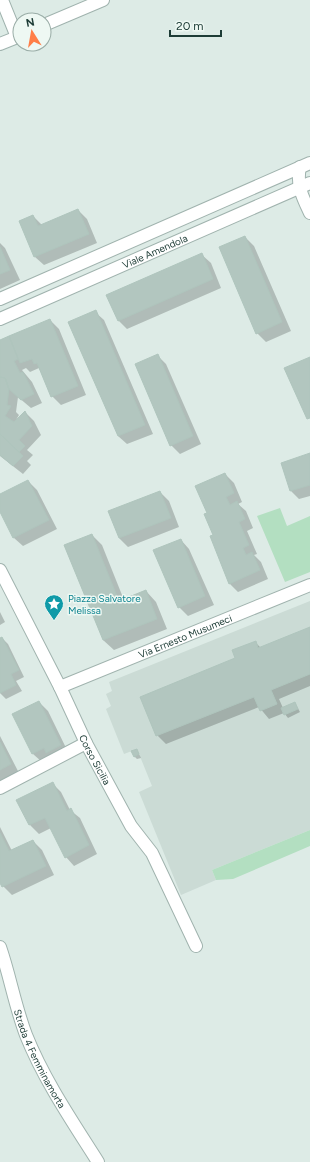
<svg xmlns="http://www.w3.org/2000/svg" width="310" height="1162" font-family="Figtree,sans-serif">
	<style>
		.built { fill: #cbdbd5 }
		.green { fill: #b3dfc1 }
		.shadow { fill: #0003 }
		.building { fill: #b2c6bf; stroke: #afc5bd }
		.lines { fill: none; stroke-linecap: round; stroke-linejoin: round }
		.minor-casing { stroke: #a0b3ae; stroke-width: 14 }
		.tertiary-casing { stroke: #a0b3ae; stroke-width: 14 }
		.minor { stroke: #fff; stroke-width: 12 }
		.tertiary { stroke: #fff; stroke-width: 12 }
		.labels { text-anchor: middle; stroke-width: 3; stroke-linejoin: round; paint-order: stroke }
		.street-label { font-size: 10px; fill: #1d3c36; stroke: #eef8f3 }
		.culture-label { font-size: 10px; fill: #0d838f; stroke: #eef8f3; text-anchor: start }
	</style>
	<rect width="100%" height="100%" fill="#ddebe6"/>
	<!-- built -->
	<path class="built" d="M310 601V830L212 870 216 880 181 895 139 792 152 786 137 749 124 754 106 709 111 706 106 694 112 691 109 682Z"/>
	<!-- green -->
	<path class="green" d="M280 508 287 526 310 516V572L285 582 257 516Z
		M310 830V846L233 879 216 880 212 870Z"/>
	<!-- shadow -->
	<path class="shadow" d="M78 210 87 219 97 243 44 265 35 257 33 216 42 225Z
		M245 237 254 246 291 331 266 342 257 333Z
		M0 243 5 248 20 280 0 289Z
		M202 255 211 263 221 288 127 329 118 320Z
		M95 312 104 320 153 434 127 444 118 436Z
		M50 320 59 329 86 395 61 405 52 396 39 368 30 372 26 368 22 370 32 382 42 403 31 408 18 397 16 412 19 415 16 420 25 412 34 421 41 435 27 450 33 455 27 461 31 465 23 474 0 456V342Z
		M157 355 166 364 201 444 180 454 171 445Z
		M310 454V496L299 499 290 490Z
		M225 474 234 483 242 502 238 504 246 511 253 528 247 531 257 554 254 555 261 562 268 579 238 592 229 583 208 514Z
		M28 481 37 490 57 529 23 546 14 538 0 510V495Z
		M160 492 169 501 179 527 128 547 119 538Z
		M92 535 102 545 124 600 146 591 156 602 167 629 114 650 103 640Z
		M181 540 189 549 214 605 188 616 179 607Z
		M0 612 5 622 0 625Z
		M310 628V686L279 699 283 708 295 703 300 712 288 718 284 713 269 719 259 707 166 744 157 735 255 642 261 648Z
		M2 638 8 644 24 677 16 681 22 691 6 699 0 693V639Z
		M39 702 48 711 69 754 42 762 33 754 14 715Z
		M0 736 19 773 0 782Z
		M137 750 141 758 137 759 134 756Z
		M52 783 61 792 70 810 80 818 97 854 74 866 66 857 51 828 39 834 30 825 18 800Z
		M0 827 12 851 33 841 42 850 54 875 12 895 3 886 0 880Z"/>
	<!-- building -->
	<path class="building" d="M78 209 89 234 34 257 19 221 33 215 38 226Z
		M245 236 282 322 256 334 219 247Z
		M0 247 10 270 0 274Z
		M202 253 213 279 118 321 106 295Z
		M96 310 145 425 118 436 68 322Z
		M50 319 78 386 51 397 37 363 34 364 32 359 20 363 9 336Z
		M9 336 18 359 14 361 20 373 23 372 34 394 21 400 9 389 5 378 0 377V340Z
		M158 354 193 436 170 446 135 364Z
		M310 357V418L307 419 284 368Z
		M0 377 5 378 9 389 7 405 11 406 5 416 14 422 25 411 32 426 19 440 25 446 19 452 0 434Z
		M0 434 23 456 13 466 0 455Z
		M310 453V485L290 491 281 463Z
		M225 473 234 493 226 497 230 505 237 501 245 519 239 522 249 545 243 548 246 555 252 552 260 570 229 584 210 536 213 535 204 514 207 513 195 486Z
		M28 480 49 520 13 538 0 512V494Z
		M160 491 171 518 119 538 108 511Z
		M92 534 119 601 146 590 157 619 103 640 64 545Z
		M181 539 205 596 178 608 153 550Z
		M310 627V674L271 690 277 704 260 711 254 697 156 736 140 697 235 658 232 650 256 641 258 648Z
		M2 637 19 670 11 674 16 685 0 693V638Z
		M39 701 61 745 46 753 44 748 32 754 12 714Z
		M295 702 298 709 284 715 281 708Z
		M0 742 11 764 0 770Z
		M137 749 139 754 134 757 131 751Z
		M53 782 67 811 71 808 89 845 65 858 45 818 29 825 16 800Z
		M0 833 9 851 33 840 46 866 2 887 0 883Z"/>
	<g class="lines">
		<defs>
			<g id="minor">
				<path d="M2 0 17 37"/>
				<path d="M44 25 103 0"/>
				<path d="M0 44 20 36"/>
				<path d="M300 167C296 185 303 198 310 213"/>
				<path d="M0 299 310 163"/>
				<path id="s1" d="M0 319 310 183"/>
				<path id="s2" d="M0 570 60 687 86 743 131 826 152 853 196 946"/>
				<path id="s3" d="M60 687 310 585"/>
				<path d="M0 788 86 743"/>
			</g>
			<g id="tertiary">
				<path id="s4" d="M0 947C10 976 15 1006 26 1035 44 1080 72 1121 98 1162"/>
			</g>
		</defs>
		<!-- minor casing -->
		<use href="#minor" class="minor-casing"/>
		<!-- tertiary casing -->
		<use href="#tertiary" class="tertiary-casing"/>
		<!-- minor -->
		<use href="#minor" class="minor"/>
		<!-- tertiary -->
		<use href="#tertiary" class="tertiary"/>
	</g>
	<!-- icons -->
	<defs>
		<symbol id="sight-pin" viewBox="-11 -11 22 30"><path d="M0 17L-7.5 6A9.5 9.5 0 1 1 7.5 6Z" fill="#0f9aa8" stroke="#eef8f3"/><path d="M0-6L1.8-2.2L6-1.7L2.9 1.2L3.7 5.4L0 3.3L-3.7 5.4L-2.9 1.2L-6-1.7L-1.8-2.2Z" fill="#fff"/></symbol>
	</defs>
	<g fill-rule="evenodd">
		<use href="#sight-pin" x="43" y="593" width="22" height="30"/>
	</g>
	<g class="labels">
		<!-- street labels -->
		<g class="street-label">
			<text dy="4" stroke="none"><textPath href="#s1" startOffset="169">Viale Amendola</textPath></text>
			<text dy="4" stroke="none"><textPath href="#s3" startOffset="135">Via Ernesto Musumeci</textPath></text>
			<text dy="4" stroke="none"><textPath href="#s2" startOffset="212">Corso Sicilia</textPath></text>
			<text dy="4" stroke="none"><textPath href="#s4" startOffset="119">Strada 4 Femminamorta</textPath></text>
		</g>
		<!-- culture labels -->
		<g class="culture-label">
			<text x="68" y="602">Piazza Salvatore<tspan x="68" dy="12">Melissa</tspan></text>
		</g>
	</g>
	<!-- north arrow -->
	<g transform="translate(32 32) rotate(349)"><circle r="19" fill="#eef8f3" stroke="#9aada7"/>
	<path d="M0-3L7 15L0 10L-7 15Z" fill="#ff7e47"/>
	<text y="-6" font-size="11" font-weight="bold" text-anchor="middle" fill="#1d3c36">N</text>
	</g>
	<!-- scale -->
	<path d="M170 30v6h51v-6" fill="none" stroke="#1d3c36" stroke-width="2"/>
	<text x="176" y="30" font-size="12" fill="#1d3c36" stroke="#eef8f3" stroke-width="3" paint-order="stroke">20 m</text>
</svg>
